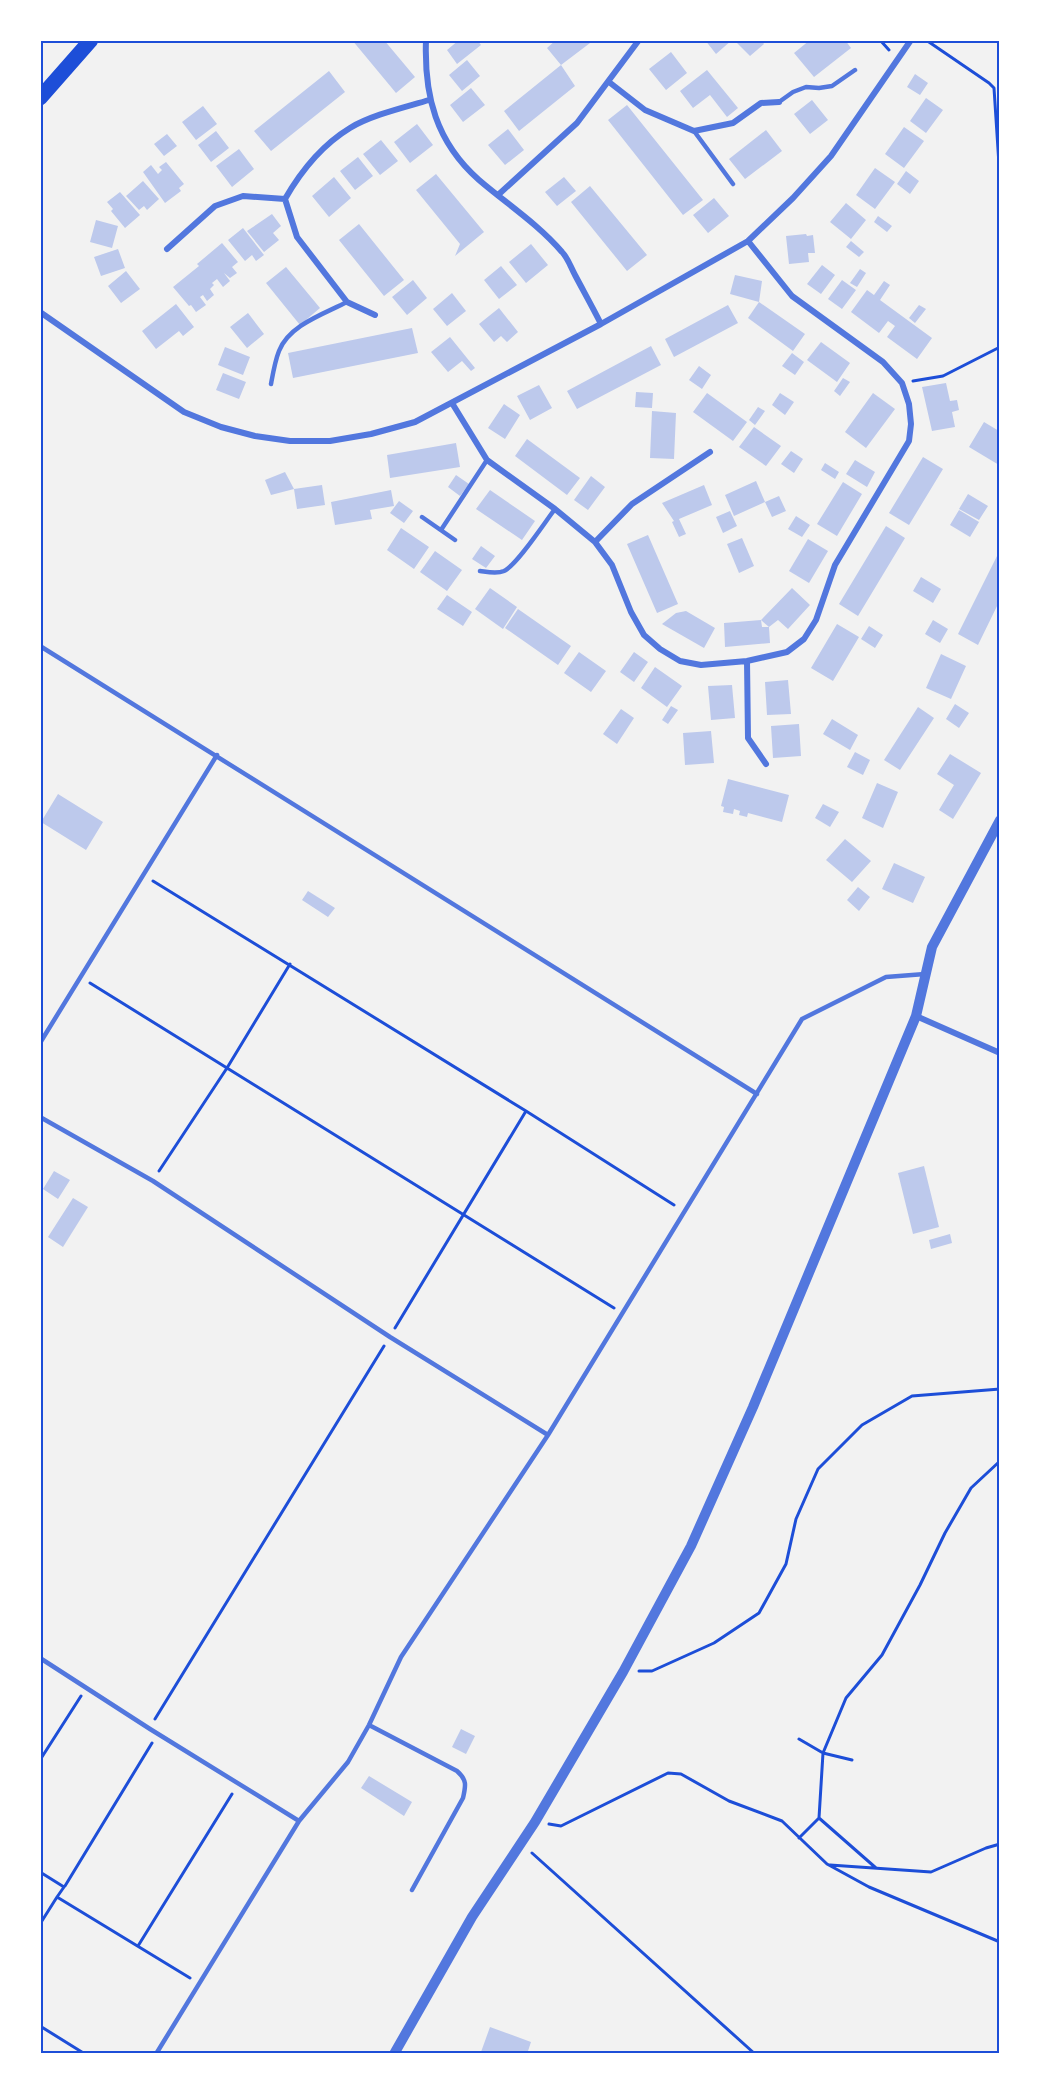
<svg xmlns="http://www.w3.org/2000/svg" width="1040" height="2094" font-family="Cabin,sans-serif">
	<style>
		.building { fill: #bdc9ec }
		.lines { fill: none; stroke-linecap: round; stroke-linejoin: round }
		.path { stroke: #1d4ed8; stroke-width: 3 }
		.service { stroke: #5277de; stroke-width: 4.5 }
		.minor { stroke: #5277de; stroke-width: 6 }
		.tertiary { stroke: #5277de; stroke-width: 10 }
		.primary { stroke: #1d4ed8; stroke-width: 15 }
		.neatline { fill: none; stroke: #1d4ed8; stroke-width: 2 }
	</style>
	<rect width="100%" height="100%" fill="#f2f2f2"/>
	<!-- building -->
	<path class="building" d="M352 40H384L415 77 396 93Z
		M459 40H477L481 45 457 64 447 50Z
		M556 40H594L561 65 547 48Z
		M705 40H732L716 54Z
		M734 40H761L764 44 750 56Z
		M810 40H845L851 48 814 77 794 53Z
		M671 52 687 73 666 90 649 69Z
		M467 60 480 76 462 91 449 75Z
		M561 65 575 86 519 131 504 111Z
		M707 70 738 108 727 117 710 95 693 108 680 91Z
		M329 71 345 92 271 151 254 131Z
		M915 74 928 83 920 95 907 87Z
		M471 88 485 105 463 122 450 105Z
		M926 98 943 110 926 133 910 121Z
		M812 100 828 120 810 134 794 114Z
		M627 105 703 200 683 215 608 120Z
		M203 106 217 124 196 140 182 122Z
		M417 124 433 145 410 163 394 142Z
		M904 127 924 141 904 168 885 154Z
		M508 129 524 150 505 165 488 145Z
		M766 130 782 151 745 179 729 159Z
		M216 131 229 148 211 162 198 145Z
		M167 134 177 146 164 156 154 144Z
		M381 140 398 161 380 175 363 154Z
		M239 149 254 169 232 187 216 166Z
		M358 157 373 176 355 190 340 171Z
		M166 162 184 184 179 188 181 191 165 203 143 172 151 165 158 174 162 170 159 167Z
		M875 168 895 182 875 209 856 195Z
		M906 171 919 181 910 194 897 184Z
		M436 174 484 232 455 256 460 244 416 190Z
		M334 177 351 198 329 217 312 196Z
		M564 177 576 191 557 206 545 192Z
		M143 181 159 199 147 210 144 206 139 210 126 196Z
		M590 186 647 255 627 271 571 202Z
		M120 192 140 215 125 228 111 211 113 209 107 202Z
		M714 198 729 216 708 233 693 215Z
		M846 203 866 220 851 239 830 222Z
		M272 214 281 226 273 233 279 240 264 252 247 231Z
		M878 216 892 226 887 232 874 222Z
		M96 220 118 226 112 248 90 242Z
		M359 224 404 280 384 296 339 240Z
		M243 228 264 255 256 261 252 255 245 261 228 240Z
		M806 234 807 236 813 235 815 253H808L809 262 789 264 786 236Z
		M851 241 864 252 859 257 846 247Z
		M222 243 238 262 232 267 237 273 230 278 224 273 230 281 223 287 217 279 212 283 214 285 210 289 214 295 207 301 203 295 200 297 206 305 196 312 191 305 189 306 173 287 199 266 197 264Z
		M531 244 548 265 526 283 509 262Z
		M118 249 125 268 101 276 94 257Z
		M822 265 835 275 821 294 807 284Z
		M501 266 517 285 499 299 484 280Z
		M286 267 320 308 300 325 266 283Z
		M860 269 866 273 857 287 850 283Z
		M126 271 140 289 121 303 108 286Z
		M735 275 762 281 759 302 730 294Z
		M413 280 427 298 407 315 392 297Z
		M842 280 856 290 842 309 828 299Z
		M884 281 890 285 880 300 932 338 917 359 887 337 895 326 888 321 879 333 851 312 867 290 874 295Z
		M452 293 466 311 447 326 433 309Z
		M759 302 805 334 793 351 748 318Z
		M176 304 194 327 183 336 179 331 156 349 142 331Z
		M728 305 738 323 674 357 665 339Z
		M919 305 926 309 915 323 909 318Z
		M499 308 518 332 507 342 501 336 494 342 479 324Z
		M248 313 264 334 247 348 230 327Z
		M412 328 418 353 293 378 288 353Z
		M450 337 475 368 471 371 462 361 448 372 431 352Z
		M821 342 850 363 837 382 807 360Z
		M651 346 661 365 577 409 567 391Z
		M225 347 250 357 243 375 218 365Z
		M792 353 804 362 795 375 782 366Z
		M699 366 711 375 702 389 689 380Z
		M223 373 246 382 239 399 216 390Z
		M843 378 850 382 840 396 834 391Z
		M946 383 950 401 957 400 959 410 952 412 955 427 932 431 922 387Z
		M539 385 552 408 530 420 517 396Z
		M636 392 653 393 652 408 635 407Z
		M707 393 747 422 733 441 693 412Z
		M780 393 794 402 785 415 772 405Z
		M873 393 895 409 866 448 845 432Z
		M504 404 520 415 505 439 488 428Z
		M758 407 765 411 755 425 749 420Z
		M652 411 676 413 674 459 650 458Z
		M984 422 999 431V465L969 447Z
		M754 427 781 446 766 466 739 447Z
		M527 439 580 478 567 495 515 456Z
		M456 443 460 467 390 478 387 455Z
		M791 451 803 459 794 473 781 464Z
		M923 457 943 469 909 525 889 513Z
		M855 460 875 472 867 487 846 474Z
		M825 463 839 472 835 479 821 470Z
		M285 472 294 489 271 495 265 480Z
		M456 475 469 484 460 496 448 487Z
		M591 476 605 487 588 510 574 500Z
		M756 481 765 502 734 516 725 495Z
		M843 482 862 494 837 536 817 524Z
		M322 485 325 505 297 509 294 489Z
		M704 485 712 505 679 519 686 534 679 537 672 522 674 521 662 503Z
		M391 490 394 506 370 510 372 519 335 525 331 502Z
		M490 490 535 521 522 540 476 509Z
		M968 494 988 506 979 520 959 509Z
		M779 496 786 511 772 517 765 502Z
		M399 501 413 511 404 523 390 513Z
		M959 510 979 522 970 537 950 525Z
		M730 511 737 526 723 533 716 517Z
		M796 516 810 525 802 537 788 529Z
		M886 526 905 538 858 616 839 604Z
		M401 528 429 547 414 569 387 550Z
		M648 535 678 604 657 613 627 544Z
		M742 538 754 566 739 573 727 544Z
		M808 539 828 551 809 583 789 571Z
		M481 546 495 556 486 568 472 559Z
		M435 551 462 570 447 591 420 572Z
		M999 552V602L978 645 958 634Z
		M921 577 941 589 933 603 913 591Z
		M490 588 517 607 503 629 475 609Z
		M792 588 810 605 788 629 778 620 769 627 761 620 762 627H769L770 643 725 647 724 623 761 620Z
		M447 595 472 612 463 626 437 609Z
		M518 609 571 646 558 665 505 628Z
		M686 611 715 628 704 648 662 624 676 613Z
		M933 620 948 629 940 643 925 634Z
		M837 624 859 637 833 681 811 668Z
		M869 626 883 635 875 648 861 639Z
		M579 652 606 671 591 692 564 673Z
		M634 652 648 662 634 682 620 672Z
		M941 654 966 666 951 699 926 688Z
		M655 667 682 686 667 707 641 688Z
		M788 680 791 714 767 715 765 682Z
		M732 685 735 718 711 720 708 686Z
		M955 704 969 713 959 728 946 719Z
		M671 706 678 710 668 724 662 720Z
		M918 707 934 718 900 770 884 760Z
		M621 709 634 718 617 744 603 734Z
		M832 719 858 735 850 750 823 734Z
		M799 724 801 756 773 758 771 726Z
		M711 731 714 763 685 765 683 733Z
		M855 752 870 760 863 775 847 767Z
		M950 754 981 773 953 819 939 810 954 785 937 774Z
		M728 779 789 795 782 822 748 813 747 817 739 815 740 811 734 809 733 814 723 812 724 807 721 806Z
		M877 783 898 792 883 828 862 818Z
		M58 794 103 822 86 850 41 822Z
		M823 804 839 812 830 827 815 818Z
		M845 839 871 861 852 882 826 860Z
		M894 863 925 877 913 903 882 889Z
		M858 887 870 897 859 911 847 900Z
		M308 891 335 908 328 917 302 900Z
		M924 1166 939 1227 913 1234 898 1173Z
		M54 1171 70 1180 58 1199 43 1189Z
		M73 1198 88 1207 63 1247 48 1237Z
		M950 1234 952 1243 931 1249 929 1240Z
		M461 1729 475 1736 466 1754 452 1747Z
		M369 1776 412 1802 404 1816 361 1788Z
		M490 2027 531 2042 527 2054 481 2052Z"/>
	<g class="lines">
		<!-- path -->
		<path class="path" d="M880 40 889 50
			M926 40 989 83 994 88 1000 180
			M913 381 943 376 1000 347
			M153 881 526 1111 674 1205
			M90 983 614 1308
			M159 1171 227 1068 290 964
			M395 1328 526 1111
			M639 1671H652L714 1643 759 1613 786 1564 796 1519 818 1469 862 1425 912 1396 1000 1389
			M155 1719 384 1346
			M799 1739 823 1753 852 1760
			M40 1760 81 1696
			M549 1824 561 1826 668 1773 681 1774 729 1801 782 1821 827 1864 869 1887 1000 1942
			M799 1838 819 1818
			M532 1853 755 2054
			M830 1865 931 1872 986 1848 1000 1844
			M876 1868 819 1818 823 1753 846 1698 882 1655 920 1585 945 1533 971 1488 1000 1461
			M40 1872 64 1887 57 1897 190 1978
			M65 1886 152 1743
			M40 1924 57 1897
			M138 1946 232 1794
			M40 2026 85 2054"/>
		<!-- service -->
		<path class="service" d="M779 102 793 92 806 87 819 88 832 86 855 70
			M694 131 733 184
			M271 384C273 373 275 361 279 351 289 325 324 314 347 302
			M422 517 455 540
			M441 530 487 460
			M480 571C488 572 497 574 504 571 517 565 545 522 555 509
			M40 646 757 1094
			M40 1043 217 755
			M40 1117 153 1181 390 1337 548 1435
			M40 1658 150 1729 299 1821
			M369 1725 457 1771C467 1780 466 1785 463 1798L412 1890
			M156 2054 299 1821 348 1762 369 1725 401 1657 548 1435 802 1019 886 977 925 974"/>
		<!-- minor -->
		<path class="minor" d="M426 40C424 96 436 142 479 180 507 204 538 224 562 252 568 258 571 268 575 275 584 292 593 308 601 324
			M609 82 645 110 694 131 733 123 761 103 779 102
			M498 195 577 123 639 40
			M167 249 215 206 243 196 285 199
			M40 312 184 412 221 427 255 436 290 441H330L371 434 415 422 601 324 748 241 793 198 831 156 911 40
			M375 315 347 302 297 237 285 199C301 171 322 145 350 128 371 115 406 107 429 100
			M452 403 487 460 555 509 595 542 612 565 631 612 644 635 660 649 680 661 701 665 747 661 787 652 804 639 816 620 835 565 909 441 911 424 909 404 902 383 883 362 792 296 748 241
			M595 542 632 504 710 452
			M747 661 748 738 766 764
			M916 1016 1000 1053"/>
		<!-- tertiary -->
		<path class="tertiary" d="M394 2054 472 1917 535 1822 623 1672 691 1546 753 1407 916 1016 932 947 1000 820"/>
		<!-- primary -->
		<path class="primary" d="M40 98 91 40"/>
	</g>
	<!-- border -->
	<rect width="1040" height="2094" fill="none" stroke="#ffffff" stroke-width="84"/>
	<rect x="42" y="42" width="956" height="2010" class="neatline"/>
</svg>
